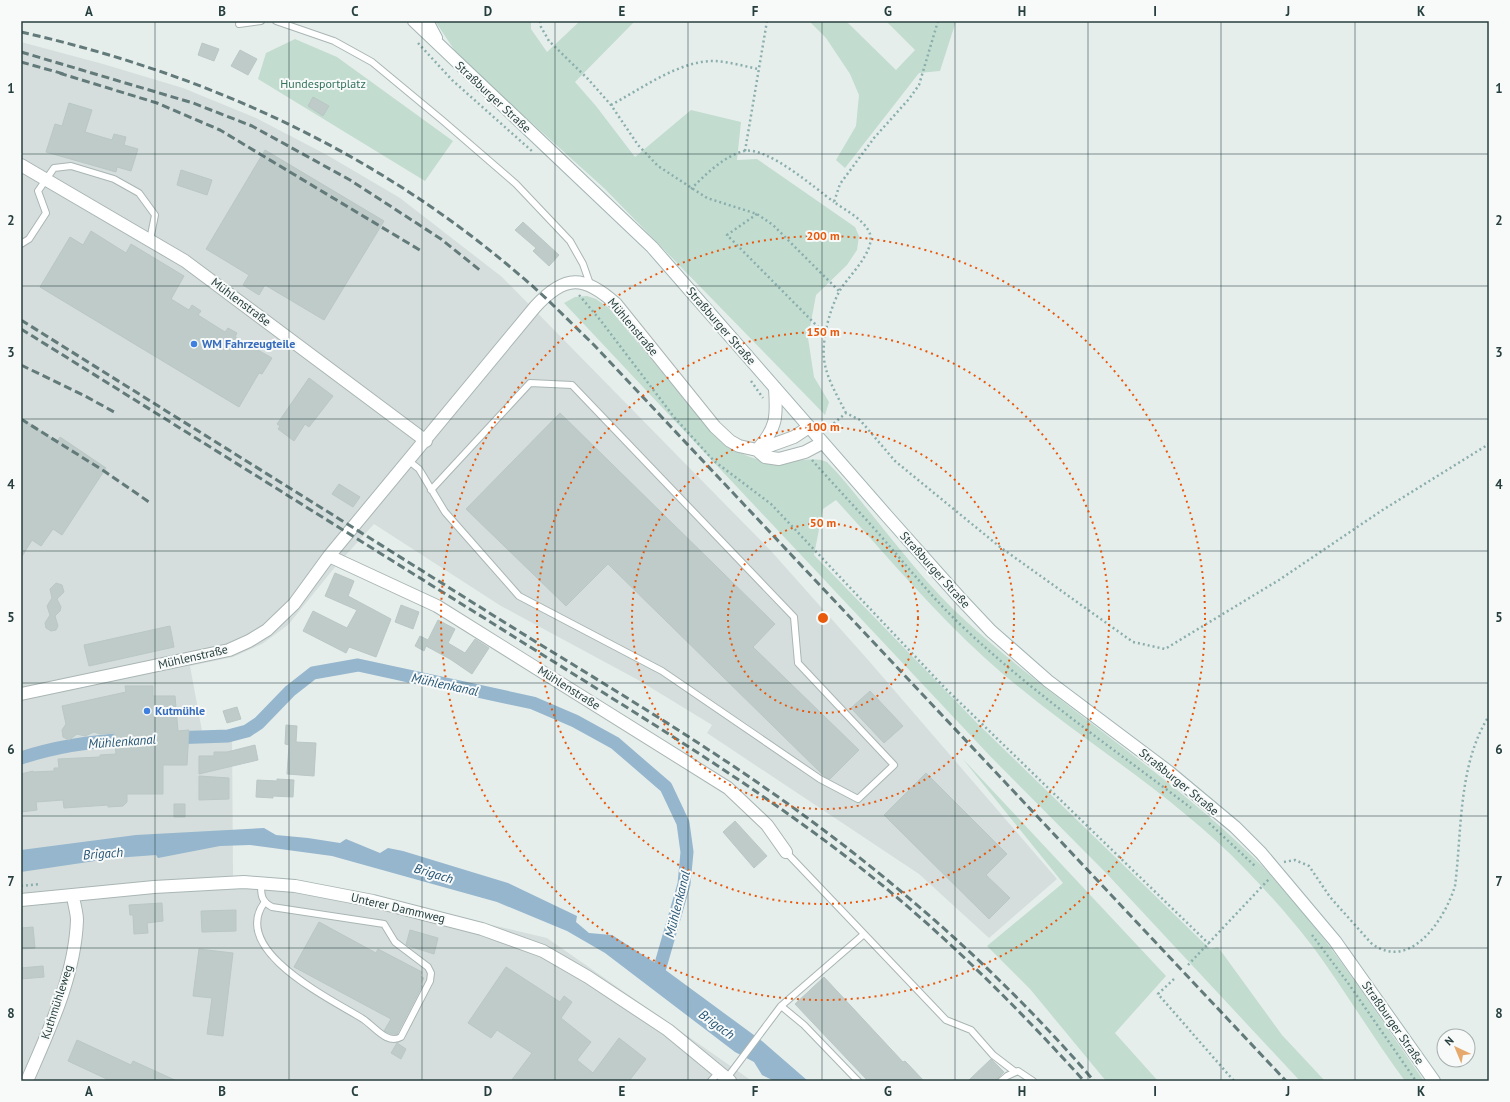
<svg xmlns="http://www.w3.org/2000/svg" width="1510" height="1102" font-family="'PT Sans',sans-serif">
	<style>
		.built { fill: #d5dedc }
		.green { fill: #c2dcd0 }
		.water { fill: #95b6cd }
		.lines { fill: none; stroke-linecap: round; stroke-linejoin: round }
		.canal { stroke: #95b6cd; stroke-width: 13 }
		.building { fill: #bfcbc9; stroke: #b9c7c5 }
		.service-casing { stroke: #a9b6b4; stroke-width: 8 }
		.minor-casing { stroke: #a9b6b4; stroke-width: 14 }
		.secondary-casing { stroke: #a3b5b4; stroke-width: 14 }
		.path { stroke: #8aaeac; stroke-width: 2.5; stroke-dasharray: 2 3; stroke-linecap: butt }
		.service { stroke: #fff; stroke-width: 6 }
		.minor { stroke: #fff; stroke-width: 12 }
		.secondary { stroke: #fff; stroke-width: 12 }
		.rail { stroke: #627a79; stroke-width: 3; stroke-dasharray: 8 4; stroke-linecap: butt }
		.grid { fill: none; stroke: #273f3e; stroke-width: 1; stroke-opacity: 0.55 }
		.ring { fill: none; stroke: #e8590c; stroke-width: 2; stroke-dasharray: 2 4 }
		.shop-dot { fill: #3f7fe0; stroke: #f7faf9; stroke-width: 1.5 }
		.labels { text-anchor: middle; stroke-width: 4; stroke-linejoin: round; paint-order: stroke }
		.park-label { font-size: 12px; fill: #35725b; stroke: #f7faf9 }
		.street-label { font-size: 12px; fill: #273f3e; stroke: #f7faf9 }
		.shop-label { font-size: 12px; font-weight: bold; fill: #366cbe; stroke: #f7faf9; text-anchor: start }
		.water-label { font-size: 13px; font-style: italic; fill: #265475; stroke: #f7faf9 }
		.centre { fill: #e8590c; stroke: #f7faf9; stroke-width: 2 }
		.ring-label { font-size: 12px; text-anchor: middle; font-weight: bold; fill: #e8590c; stroke: #f7faf9; stroke-width: 4; stroke-linejoin: round; paint-order: stroke }
		.neatline { fill: none; stroke: #273f3e; stroke-width: 1.5 }
		.grid-label { font-size: 13px; text-anchor: middle; font-weight: bold; fill: #273f3e }
	</style>
	<rect width="100%" height="100%" fill="#e6eeec"/>
	<!-- built -->
	<path class="built" d="M21 42 103 64 183 88 256 118 327 155 400 198 502 277 771 551 869 661 1057 879 989 938 919 874 707 733 712 725 640 681 501 606 374 524 335 567 288 625 262 644 233 657 190 666 202 731 232 732 233 877 301 880 547 938 752 1081H21Z"/>
	<!-- green -->
	<path class="green" d="M435 21H531V29L547 52 580 21H635L575 82 596 106 635 157 691 110 741 122 737 160 757 159 855 227 859 236 857 250 847 265 816 295 808 338 814 377 829 402 825 415 605 189 473 70 455 51Z
		M809 21H846L896 70 915 50 886 21H956L940 71 919 73 845 168 836 160 856 126 859 95 850 74 826 38Z
		M295 39 337 57 453 141 425 181 258 79 266 53Z
		M587 296 596 299 609 308 709 429C736 454 756 465 793 461 805 460 816 457 827 462 840 475 852 490 864 505 897 545 929 588 967 622 1057 704 1162 769 1250 854 1318 920 1369 1003 1424 1081H1405C1377 1043 1353 1004 1326 965 1303 932 1275 900 1247 871 1169 789 1069 734 986 659 932 610 885 554 836 500L823 509 814 555 978 724 1210 949 1218 947 1282 1035 1325 1081H1300L1108 875 990 756 564 303 575 297Z
		M962 758 1166 976 1115 1033 1158 1081H1106L1030 989 987 946 1063 883Z"/>
	<!-- water -->
	<path class="water" d="M264 828 276 835 308 838 340 843 346 839 380 853 388 848 403 851 508 883 577 916 576 922 589 933 612 935 660 966 762 1041 808 1081H774L762 1075 754 1062 735 1052 605 953 567 931 497 902 332 856 250 845 220 846 158 858 156 855 115 858 21 872V850L136 835Z"/>
	<g class="lines">
		<!-- canal -->
		<path class="canal" d="M171 738 228 736 247 731 259 723 290 691 313 673 358 665 533 703 575 721 615 743 666 787 683 823 687 852 684 884 656 981
			M21 758C57 746 93 741 131 739"/>
	</g>
	<!-- building -->
	<path class="building" d="M202 43 219 49 214 61 198 55Z
		M240 50 257 59 248 75 231 66Z
		M313 97 329 106 323 116 308 106Z
		M69 103 92 110 85 132 112 140 114 134 126 137 124 145 138 149 131 171 117 167 116 172 46 152 55 124 62 126Z
		M265 150 384 221 324 320 265 285 259 295 243 285 249 275 206 249Z
		M181 170 212 180 207 195 177 185Z
		M523 222 559 255 549 266 533 251 536 248 515 230Z
		M91 231 126 253 131 244 184 276 171 299 189 310 192 305 201 311 198 315 225 332 228 328 237 333 235 337 272 358 262 374 259 373 239 407 40 287 70 237 83 245Z
		M309 378 333 396 309 427 305 424 294 441 278 429 280 426 277 424Z
		M560 413 775 624 753 647 859 750 830 779 825 777 608 564 566 606 466 509Z
		M21 418 57 442 60 437 106 468 62 535 53 529 41 546 32 540 21 558Z
		M339 484 360 497 353 507 332 494Z
		M335 573 354 581 348 596 391 619 376 657 349 647 346 653 303 631 313 611 347 628 357 610 325 596Z
		M56 583 62 585 64 592 57 599 61 607 60 611 55 616 58 626 56 630 51 631 46 628 45 623 50 615 47 606 52 598 50 589Z
		M401 605 419 612 413 629 395 622Z
		M438 620 455 629 448 643 465 653 475 639 489 648 472 674 450 659 426 646 424 651 415 646 420 636 428 640Z
		M170 626 174 647 89 666 84 645Z
		M125 686H153V696H175L178 731 189 730 187 765H163V794H127V802L123 806 108 807V805L64 808 63 800 36 802 37 810 21 812V774L33 771V772L54 771V768H59L58 759 100 757V755L116 754 114 733 100 734 94 732 85 736 77 734 69 740 63 737 62 730 66 724 62 706 126 692Z
		M870 691 903 726 884 743 851 708Z
		M237 707 241 719 227 723 223 711Z
		M286 725 297 726 296 742 316 743 314 776 287 774 289 745 285 744Z
		M255 745 258 760 199 774V756H214V752H227Z
		M926 773 1007 854 986 875 1010 898 989 919 884 815Z
		M199 776 229 778V799L199 800Z
		M277 779 294 780 293 797 273 796V798L256 797 257 780 277 781Z
		M174 804H185V817H174Z
		M735 821 767 856 754 868 723 832Z
		M162 903 163 921 147 923 148 933 134 934 133 915H130L129 905Z
		M236 910V931L202 932 201 911Z
		M319 922 376 953 378 949 422 972 420 976 424 978 420 985 422 986 397 1034H392L384 1031 391 1019 294 967Z
		M33 927 35 948 21 949V928Z
		M410 930 438 938 434 954 406 945Z
		M199 949 233 953 223 1036 207 1034 212 998 193 996Z
		M43 966 44 977 21 979V968Z
		M506 967 560 1002 564 996 572 1002 561 1018 591 1042 577 1060 593 1073 619 1038 646 1059 629 1081H511L532 1053 497 1030 491 1038 468 1023Z
		M824 977 903 1062 905 1061 924 1081H868L795 1004Z
		M77 1040 131 1065 133 1061 177 1081H111L68 1061Z
		M397 1043 406 1049 401 1059 391 1053Z
		M991 1059 1004 1072 995 1081H968Z"/>
	<g class="lines">
		<defs>
			<path id="service" d="M276 21 334 41 372 62 442 120 516 184 570 241 583 264 590 284
				M239 24 261 21
				M21 244 29 239 46 213 38 191 54 168 71 166 114 179 139 193 155 215 150 240
				M409 461 419 469 445 512 519 596 662 671 820 779 858 799 894 765 798 663 794 617 572 385 530 383 431 490
				M786 852 946 1020 971 1030 993 1055 1014 1071
				M261 884C261 895 261 901 272 907L384 924 395 942 428 967 431 973 430 981 401 1037C387 1045 375 1027 363 1019 331 999 230 951 264 903
				M781 1006 804 1025 858 1081
				M727 1078 781 1006 863 935
				M711 1081 719 1072
				M1001 1081 1007 1076 1018 1071 1033 1081"/>
			<path id="minor" d="M21 165 185 261 426 441
				M757 450C777 428 777 417 775 388
				M758 450 794 437 809 427
				M329 556 437 606 728 788 767 825 786 852
				M21 694 229 650 249 641 267 630 294 604 329 556 535 307C565 274 584 275 616 304L715 427 730 441 739 446 757 450 765 457 779 459 805 452 822 443
				M21 900 154 887 244 882 295 886 373 901 482 929 543 951 588 977 668 1030 730 1081
				M27 1081C49 1030 75 976 77 920 77 913 74 904 73 896"/>
			<path id="secondary" d="M414 21 652 247 887 516 959 597 991 631 1048 681 1169 772 1235 827 1261 853 1335 941 1434 1081
				M427 21 436 38"/>
		</defs>
		<!-- service casing -->
		<use href="#service" class="service-casing"/>
		<!-- minor casing -->
		<use href="#minor" class="minor-casing"/>
		<!-- secondary casing -->
		<use href="#secondary" class="secondary-casing"/>
		<!-- path -->
		<path class="path" d="M540 21 541 27 549 41 588 79 611 105 638 145 658 166 707 198 757 214 773 225 839 291
			M418 43 452 80 533 152
			M611 105C641 89 680 60 715 61 729 62 744 66 758 69
			M745 151 767 21
			M691 189C705 175 724 156 744 151 767 146 815 188 834 202
			M757 214 727 235 824 333
			M579 295 601 321 674 417 714 461 771 504 945 688 1209 944
			M751 381 763 398
			M846 413C839 399 830 384 826 369 819 347 829 311 839 292 847 277 875 253 870 234 865 220 845 210 834 202L840 184 874 138 909 99 919 85 938 21
			M826 430 846 413 860 420 895 461 1000 547 1133 642 1165 649 1279 580 1381 511 1489 444
			M812 460C834 485 857 509 879 534 907 566 933 599 964 628 1034 694 1115 750 1191 808
			M1209 823 1255 866
			M1284 862 1295 860 1309 866 1330 897 1371 943C1410 973 1445 919 1455 886 1462 831 1458 764 1489 716
			M21 886 40 884
			M1312 935 1348 983 1416 1081
			M1188 965 1269 879
			M1174 979 1158 994 1234 1081"/>
		<!-- service -->
		<use href="#service" class="service"/>
		<!-- minor -->
		<use href="#minor" class="minor"/>
		<!-- secondary -->
		<use href="#secondary" class="secondary"/>
		<!-- rail -->
		<path class="rail" d="M21 32C207 74 377 152 522 277 547 298 570 322 594 345L1286 1081
			M21 52 193 103 252 126 350 180 441 239 481 271
			M21 62 64 74
			M59 73 157 103 220 130 423 252
			M21 320C180 420 340 519 499 619 602 683 708 745 806 817 911 894 1009 982 1094 1081
			M21 329C177 426 333 524 489 621 607 696 728 767 840 852 929 919 1009 998 1084 1081
			M21 365 85 396 116 413
			M21 419 104 471 149 502"/>
	</g>
	<!-- grid -->
	<path class="grid" d="M155 21V1081M289 21V1081M422 21V1081M555 21V1081M688 21V1081M822 21V1081M955 21V1081M1088 21V1081M1221 21V1081M1355 21V1081M21 154H1489M21 286H1489M21 419H1489M21 551H1489M21 683H1489M21 816H1489M21 948H1489"/>
	<!-- distance rings -->
	<g class="ring">
		<circle cx="823" cy="618" r="95"/>
		<circle cx="823" cy="618" r="191"/>
		<circle cx="823" cy="618" r="286"/>
		<circle cx="823" cy="618" r="382"/>
	</g>
	<!-- markers -->
	<g class="shop-dot">
		<circle cx="194" cy="344" r="4"/>
		<circle cx="147" cy="711" r="4"/>
	</g>
	<g class="labels">
		<!-- park labels -->
		<g class="park-label">
			<text x="323" y="88">Hundesportplatz</text>
		</g>
		<!-- street labels -->
		<g class="street-label">
			<text transform="translate(493 97) rotate(43)" y="4">Straßburger Straße</text>
			<text transform="translate(241 302) rotate(37)" y="4">Mühlenstraße</text>
			<text transform="translate(721 326) rotate(49)" y="4">Straßburger Straße</text>
			<text transform="translate(633 327) rotate(50)" y="4">Mühlenstraße</text>
			<text transform="translate(935 570) rotate(48)" y="4">Straßburger Straße</text>
			<text transform="translate(193 657) rotate(-13)" y="4">Mühlenstraße</text>
			<text transform="translate(569 688) rotate(32)" y="4">Mühlenstraße</text>
			<text transform="translate(1179 782) rotate(39)" y="4">Straßburger Straße</text>
			<text transform="translate(398 908) rotate(13)" y="4">Unterer Dammweg</text>
			<text transform="translate(57 1002) rotate(-72)" y="4">Kuthmühleweg</text>
			<text transform="translate(1393 1023) rotate(55)" y="4">Straßburger Straße</text>
		</g>
		<!-- shop labels -->
		<g class="shop-label">
			<text x="202" y="348">WM Fahrzeugteile</text>
			<text x="155" y="715">Kutmühle</text>
		</g>
		<!-- water labels -->
		<g class="water-label">
			<text transform="translate(445 684) rotate(12)" y="5">Mühlenkanal</text>
			<text transform="translate(122 741) rotate(-4)" y="5">Mühlenkanal</text>
			<text transform="translate(103 853) rotate(-4)" y="5">Brigach</text>
			<text transform="translate(434 873) rotate(17)" y="5">Brigach</text>
			<text transform="translate(677 904) rotate(-76)" y="5">Mühlenkanal</text>
			<text transform="translate(717 1024) rotate(36)" y="5">Brigach</text>
		</g>
	</g>
	<circle cx="823" cy="618" r="6" class="centre"/>
	<g class="ring-label">
		<text x="823" y="240">200 m</text>
		<text x="823" y="336">150 m</text>
		<text x="823" y="431">100 m</text>
		<text x="823" y="527">50 m</text>
	</g>
	<!-- border -->
	<rect width="1510" height="1102" fill="none" stroke="#f7faf9" stroke-width="44"/>
	<!-- north arrow -->
	<g transform="translate(1456 1048) rotate(316)"><circle r="19" fill="#f7faf9" stroke="#a4afae"/>
	<path d="M0-3L7 15L0 10L-7 15Z" fill="#e5a86d"/>
	<text y="-6" font-size="11" font-weight="bold" text-anchor="middle" fill="#273f3e">N</text>
	</g>
	<rect x="22" y="22" width="1466" height="1058" class="neatline"/>
	<g class="grid-label">
		<text x="89" y="16">A</text>
		<text x="222" y="16">B</text>
		<text x="355" y="16">C</text>
		<text x="488" y="16">D</text>
		<text x="622" y="16">E</text>
		<text x="755" y="16">F</text>
		<text x="888" y="16">G</text>
		<text x="1022" y="16">H</text>
		<text x="1155" y="16">I</text>
		<text x="1288" y="16">J</text>
		<text x="1421" y="16">K</text>
		<text x="11" y="93">1</text>
		<text x="1499" y="93">1</text>
		<text x="11" y="225">2</text>
		<text x="1499" y="225">2</text>
		<text x="11" y="357">3</text>
		<text x="1499" y="357">3</text>
		<text x="11" y="489">4</text>
		<text x="1499" y="489">4</text>
		<text x="11" y="622">5</text>
		<text x="1499" y="622">5</text>
		<text x="11" y="754">6</text>
		<text x="1499" y="754">6</text>
		<text x="11" y="886">7</text>
		<text x="1499" y="886">7</text>
		<text x="11" y="1018">8</text>
		<text x="1499" y="1018">8</text>
		<text x="89" y="1096">A</text>
		<text x="222" y="1096">B</text>
		<text x="355" y="1096">C</text>
		<text x="488" y="1096">D</text>
		<text x="622" y="1096">E</text>
		<text x="755" y="1096">F</text>
		<text x="888" y="1096">G</text>
		<text x="1022" y="1096">H</text>
		<text x="1155" y="1096">I</text>
		<text x="1288" y="1096">J</text>
		<text x="1421" y="1096">K</text>
	</g>
</svg>
